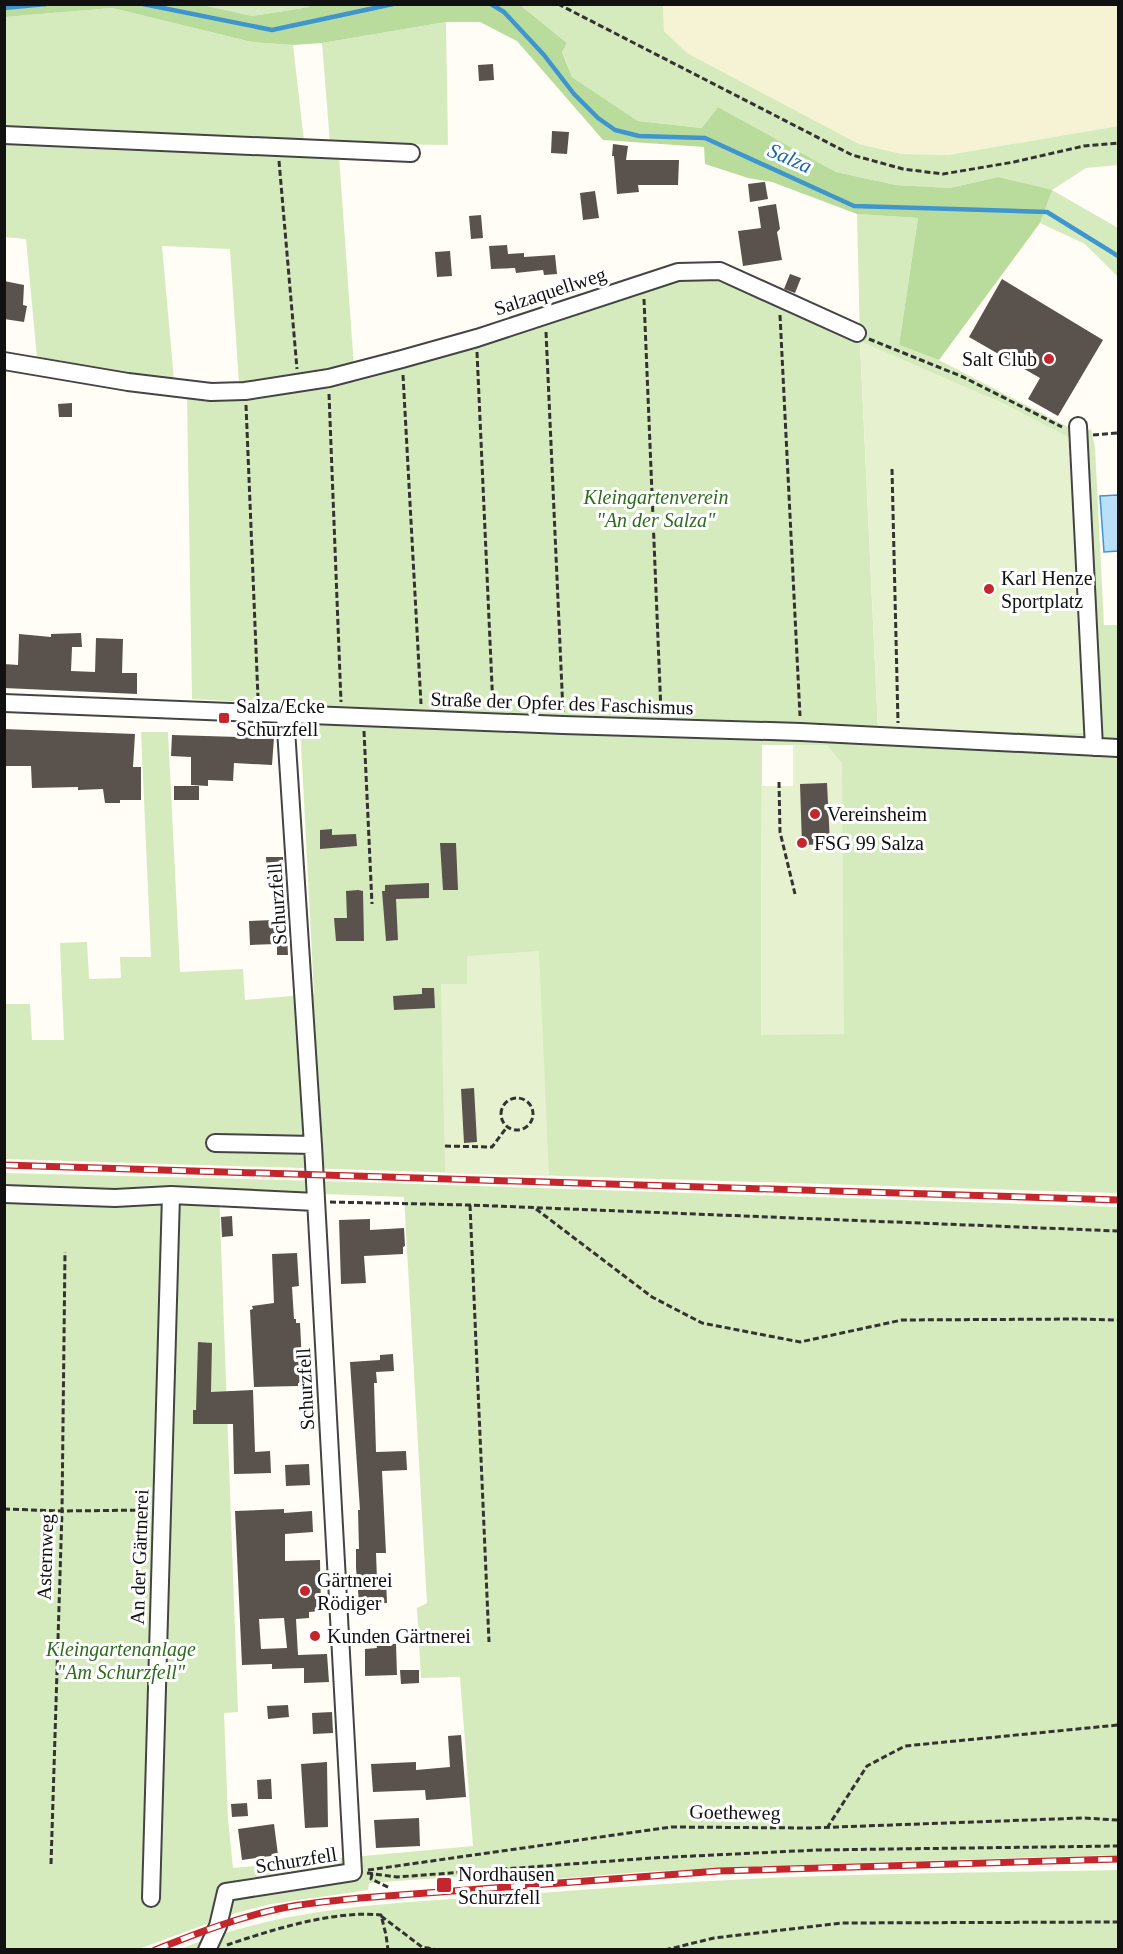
<svg xmlns="http://www.w3.org/2000/svg" width="1123" height="1954" font-family="Georgia,serif">
	<style>
		.farmland { fill: #f6f3d4 }
		.green { fill: #d5ebbd; fill-rule: evenodd }
		.forest { fill: #b9dc9c }
		.pitch { fill: #e6f2cf }
		.water { fill: #b9e0f7; stroke: #3f96cf; stroke-width: 1.5 }
		.lines { fill: none; stroke-linecap: round; stroke-linejoin: round }
		.stream { stroke: #3f96cf; stroke-width: 4.5 }
		.building { fill: #5a524d; fill-rule: evenodd }
		.minor-casing { stroke: #444; stroke-width: 20 }
		.path { stroke: #333; stroke-width: 3; stroke-dasharray: 6 3; stroke-linecap: butt }
		.minor { stroke: #fff; stroke-width: 16 }
		.rail-casing { stroke: #c4262e; stroke-width: 7 }
		.rail { stroke: #fff; stroke-width: 4.5; stroke-dasharray: 14; stroke-linecap: butt }
		.poi-dot { fill: #c4262e; stroke: #fff; stroke-width: 2 }
		.labels { text-anchor: middle; stroke-width: 6; stroke-linejoin: round; paint-order: stroke }
		.street-label { font-size: 20px; fill: #111; stroke: #fff }
		.poi-label { font-size: 20px; fill: #111; stroke: #fff; text-anchor: start }
		.park-label { font-size: 20px; font-style: italic; fill: #2f6b1f; stroke: #fff }
		.water-label { font-size: 21px; font-style: italic; fill: #1768a6; stroke: #fff }
	</style>
	<rect width="100%" height="100%" fill="#fffdf5"/>
	<!-- farmland -->
	<path class="farmland" d="M663 5H1118V126L948 155 902 154 859 144 687 53 664 31Z"/>
	<!-- green -->
	<path class="green" d="M197 5H309V7L252 16Z
		M520 5H663L664 31 687 53 859 144 902 154 948 155 1118 126V165L1086 168 1052 190 1118 228V277L1085 244 1040 223 1051 191 998 177 950 188 896 185 836 172 718 107 703 128 638 121 572 77 562 51 567 43Z
		M112 8 252 42 293 45 304 141 330 143 322 43 446 22 448 145 331 143 339 156 355 382 389 373 680 277 718 278 860 341 857 214 918 218 899 345 939 360 1072 429 1071 438 1091 429 1095 447 1104 625H1118V1193L5 1159V1004H30L32 1040H64L60 943 87 942 89 979 121 978 120 957H151L141 732H168L180 972 243 969 245 1000 314 994 299 705 192 699 187 397 240 398 230 249 162 246 174 380 37 358 26 239 5 237V17ZM860 342 1009 406 1083 733 878 729ZM762 745H827L842 900 843 1034H761Z
		M5 1173 324 1181 1118 1207V1855L823 1864 641 1872 492 1884 481 1875 369 1883 368 1890 271 1904 236 1913 139 1949 5 1950ZM219 1190 404 1197 427 1603 417 1608 421 1678 460 1677 473 1846 233 1868 228 1820 224 1713 238 1712Z
		M1118 1870V1949L178 1950C284 1905 402 1903 514 1895 617 1887 720 1879 823 1876 922 1873 1020 1872 1118 1870Z"/>
	<!-- forest -->
	<path class="forest" d="M5 4H197L252 16 309 7V4L520 5 567 43 562 52 572 77 638 121 702 128 718 107 836 172 896 185 950 188 998 177 1052 190 1040 223 939 360 899 345 918 218 857 214 772 182 748 178 705 164 704 147 603 140 517 41 480 22H446L322 43 293 45 252 42 112 8 5 17Z"/>
	<!-- pitch -->
	<path class="pitch" d="M860 341 1009 406 1070 438 1083 733 878 729Z
		M793 745H827L842 763 844 1034 761 1035 762 786H793Z
		M539 951 549 1176 445 1173 441 984H467V956Z"/>
	<!-- water -->
	<path class="water" d="M1118 495V551L1104 552 1100 496Z"/>
	<g class="lines">
		<!-- stream -->
		<path class="stream" d="M143 4 272 30 393 4
			M491 4 504 12 544 55 574 94 598 118 615 130 639 136 705 138 854 206 1047 212 1118 256
			M4 8 46 4"/>
	</g>
	<!-- building -->
	<path class="building" d="M493 64 494 80 479 81 478 65Z
		M552 131 569 132 567 154 551 153Z
		M613 144 628 146 626 160H679L678 185H638L639 192 617 194 614 156H612Z
		M765 182 768 199 750 202 748 184Z
		M595 191 599 218 583 220 580 193Z
		M776 204 780 229 777 232 782 260 743 266 738 231 761 228 758 207Z
		M481 215 483 238 471 239 469 216Z
		M507 245 508 254 524 253V257L555 255 557 274 544 275 543 270 516 273 515 268 491 269 489 246Z
		M450 251 452 276 437 277 435 252Z
		M790 274 801 278 795 293 784 289Z
		M1002 279 1103 340 1058 416 1028 399 1040 378 969 337Z
		M4 281 24 285 23 305 27 306 24 322 4 319Z
		M72 403V417H59L58 404Z
		M81 633 82 647H72L71 671 95 672 96 638 123 639 122 673H137V694L4 688V664L18 665 19 634 51 637V634Z
		M4 729 135 734 133 767H141V800H120V803H105L103 789 78 790V787L32 788 31 766H6Z
		M172 735 274 738 272 765 234 763 233 781 208 780V786L191 785V757L171 756Z
		M827 783 830 844 802 845 800 784Z
		M174 786H199V800H174Z
		M332 829V835L356 834 357 846 320 849V830Z
		M440 843H456L458 890H443Z
		M266 857H283L288 955H277V944L250 945 249 921 274 920 271 878 267 879Z
		M429 883V898L396 899 398 940 386 941 382 891H385V885Z
		M358 890 363 891 364 941H336L334 918H347L346 891Z
		M422 988H434L435 1008 394 1010 393 996 422 994Z
		M474 1088 477 1142 464 1143 461 1089Z
		M232 1216 233 1236 222 1237 221 1217Z
		M370 1219V1230L404 1228 405 1246 403 1247V1254L364 1256 366 1283 341 1284 339 1220Z
		M297 1253 299 1286 292 1287 294 1319H296V1323H300L303 1383H298V1386L254 1387 250 1310 253 1309 252 1306 274 1303 272 1254Z
		M198 1342 212 1343 211 1392 253 1390 255 1452 270 1451 271 1473 234 1474 233 1424H193V1410H196Z
		M393 1354 394 1371 376 1372 377 1383H374L376 1452 406 1451 407 1470 382 1471 386 1553H376L377 1580H386L387 1603 367 1604V1602H359L356 1568V1549H359L358 1510H360L350 1362 380 1360V1355Z
		M309 1464 310 1485 286 1486 285 1465Z
		M284 1509V1513L312 1511 313 1532 285 1534V1561L320 1560 321 1611 309 1612V1618L296 1619 298 1655 327 1654 329 1682 304 1683V1668L272 1669V1664L242 1665 235 1511ZM284 1618 287 1648 261 1649 259 1619Z
		M376 1644H396L397 1675 365 1676V1649L377 1648Z
		M400 1670H419V1683L401 1684Z
		M288 1705 289 1717 268 1719 267 1706Z
		M332 1712 333 1733 313 1734 312 1713Z
		M461 1735 466 1797 426 1800 425 1790 373 1792 371 1764 416 1762V1770L450 1767 448 1736Z
		M327 1762 328 1827 305 1828 301 1764Z
		M271 1779 272 1799H258L257 1780Z
		M247 1803 248 1816 232 1817 231 1804Z
		M419 1818 420 1846 376 1848 374 1820Z
		M274 1824 278 1855 242 1860 238 1829Z"/>
	<g class="lines">
		<defs>
			<path id="minor" d="M4 135 411 153
				M4 361 128 382 211 392 245 391 329 378 402 359 477 338 678 272 720 271 857 333
				M1078 426 1094 747
				M4 703 563 725 801 732 1118 748
				M215 1143 313 1145
				M4 1194 115 1198 171 1195
				M151 1898 171 1195 316 1202
				M207 1950 218 1926 226 1892 353 1872 313 1145 285 714"/>
		</defs>
		<!-- minor casing -->
		<use href="#minor" class="minor-casing"/>
		<!-- path -->
		<path class="path" d="M558 4 852 155 903 169 943 174 1014 162 1084 146 1118 143
			M279 161 297 369
			M644 299 661 712
			M780 315 800 716
			M546 332 563 712
			M869 339 963 377 1062 427
			M477 352 493 708
			M403 375 421 704
			M329 394 341 702
			M246 405 258 698
			M1093 435 1118 433
			M892 469 898 723
			M364 731 372 904
			M779 782 780 832 795 894
			M501 1114a16 16 0 1 1 32 0a16 16 0 1 1-32 0Z
			M445 1146 492 1147 507 1127
			M330 1202 470 1205 1118 1231
			M470 1205 489 1642
			M536 1209 652 1297 702 1323 800 1342 902 1320 1079 1319 1118 1320
			M4 1509 62 1511 148 1510
			M827 1828 867 1766 905 1746 1118 1725
			M51 1864 62 1511 65 1252
			M368 1870 671 1827 809 1828 1083 1818 1118 1820
			M367 1873 397 1877 652 1858 817 1850 1118 1846
			M372 1874 371 1879 390 1888
			M381 1916 422 1947 438 1950
			M227 1945C271 1930 334 1910 381 1915L386 1935 388 1950
			M665 1950 714 1938 842 1923 1118 1922"/>
		<!-- minor -->
		<use href="#minor" class="minor"/>
		<defs>
			<path id="rail" d="M4 1165 1118 1200
				M155 1950C195 1934 236 1918 278 1909 305 1903 332 1901 360 1898L719 1871 1118 1859"/>
		</defs>
		<!-- rail casing -->
		<use href="#rail" class="rail-casing"/>
		<!-- rail -->
		<use href="#rail" class="rail"/>
	</g>
	<!-- markers -->
	<g class="poi-dot">
		<circle cx="1049" cy="359" r="6"/>
		<circle cx="989" cy="589" r="6"/>
		<rect x="218" y="712" width="12" height="12" rx="3"/>
		<circle cx="815" cy="814" r="6"/>
		<circle cx="802" cy="843" r="6"/>
		<circle cx="305" cy="1591" r="6"/>
		<circle cx="315" cy="1636" r="6"/>
		<rect x="436" y="1877" width="16" height="16" rx="3"/>
	</g>
	<g class="labels">
		<!-- street labels -->
		<g class="street-label">
			<text transform="translate(550 291) rotate(-18)" y="7">Salzaquellweg</text>
			<text transform="translate(562 703) rotate(2)" y="7">Straße der Opfer des Faschismus</text>
			<text transform="translate(277 904) rotate(-94)" y="7">Schurzfell</text>
			<text transform="translate(305 1389) rotate(-93)" y="7">Schurzfell</text>
			<text transform="translate(45 1557) rotate(-88)" y="7">Asternweg</text>
			<text transform="translate(139 1557) rotate(-88)" y="7">An der Gärtnerei</text>
			<text transform="translate(735 1812) rotate(1)" y="7">Goetheweg</text>
			<text transform="translate(296 1860) rotate(-9)" y="7">Schurzfell</text>
		</g>
		<!-- poi labels -->
		<g class="poi-label">
			<text x="1037" y="366" text-anchor="end">Salt Club</text>
			<text x="1001" y="585">Karl Henze<tspan x="1001" dy="23">Sportplatz</tspan></text>
			<text x="236" y="713">Salza/Ecke<tspan x="236" dy="23">Schurzfell</tspan></text>
			<text x="827" y="821">Vereinsheim</text>
			<text x="814" y="850">FSG 99 Salza</text>
			<text x="317" y="1587">Gärtnerei<tspan x="317" dy="23">Rödiger</tspan></text>
			<text x="327" y="1643">Kunden Gärtnerei</text>
			<text x="458" y="1881">Nordhausen<tspan x="458" dy="23">Schurzfell</tspan></text>
		</g>
		<!-- park labels -->
		<g class="park-label">
			<text x="656" y="504">Kleingartenverein<tspan x="656" dy="23">"An der Salza"</tspan></text>
			<text x="121" y="1656">Kleingartenanlage<tspan x="121" dy="23">"Am Schurzfell"</tspan></text>
		</g>
		<!-- water labels -->
		<g class="water-label">
			<text transform="translate(790 158) rotate(24)" y="7">Salza</text>
		</g>
	</g>
	<!-- border -->
	<rect width="1123" height="1954" fill="none" stroke="#111111" stroke-width="12"/>
</svg>
